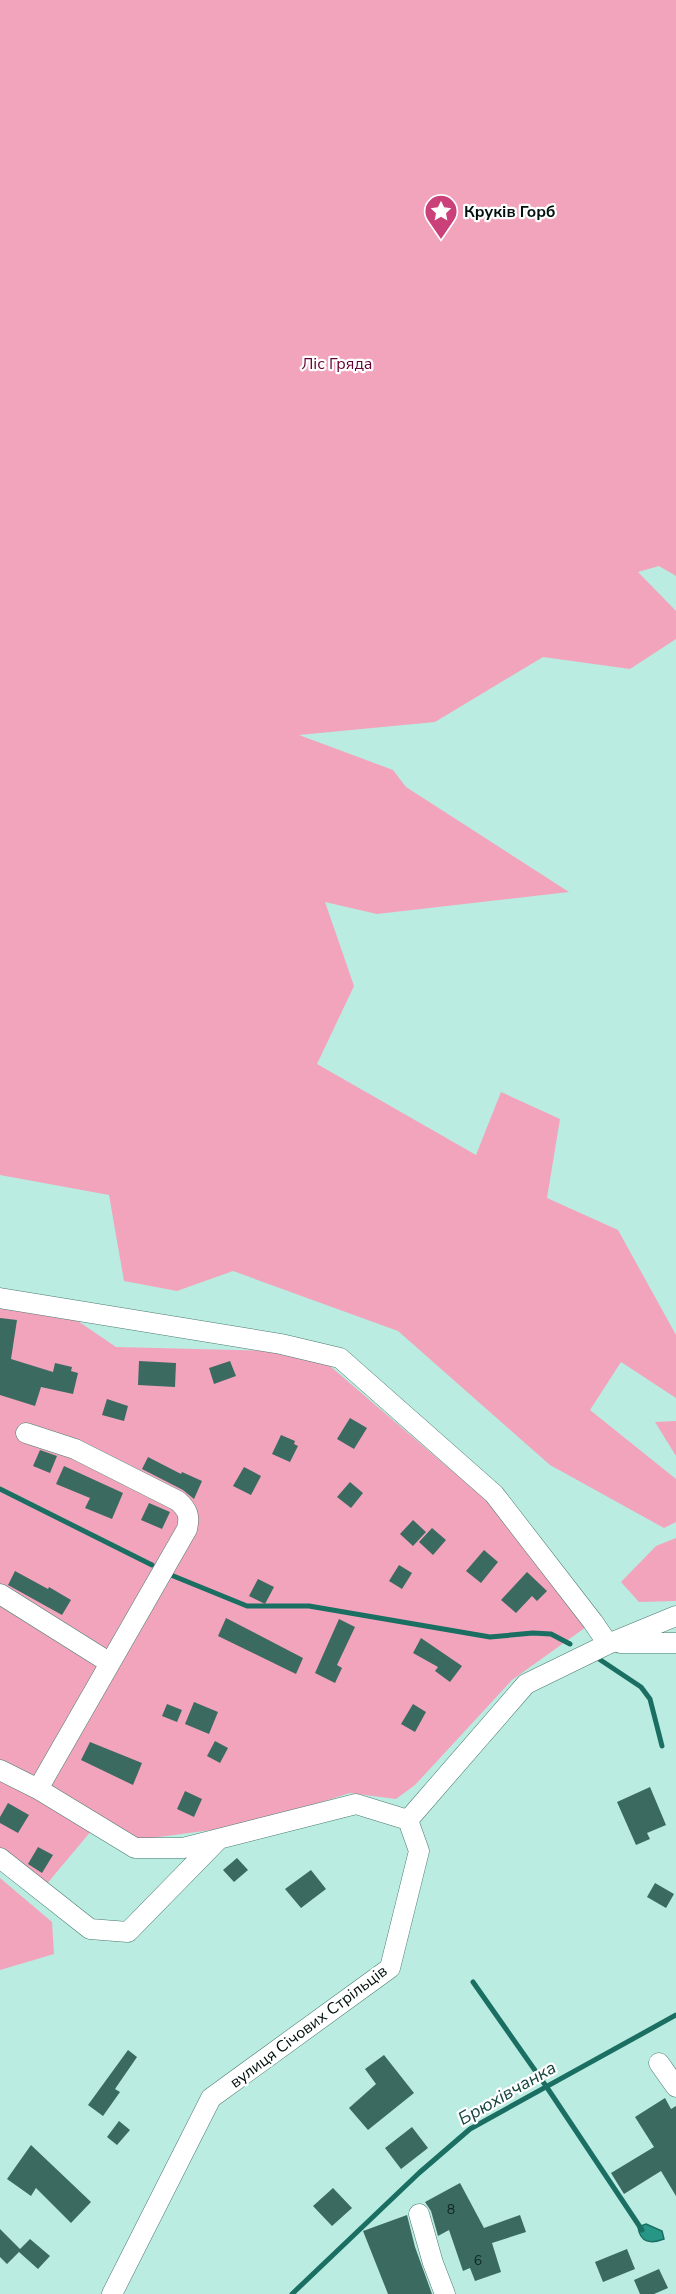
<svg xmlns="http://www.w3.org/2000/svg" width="676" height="2294" font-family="'Nunito Sans',sans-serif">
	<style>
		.green { fill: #f2a4bc }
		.water { fill: #269786; stroke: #1b6e62; stroke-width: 1.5 }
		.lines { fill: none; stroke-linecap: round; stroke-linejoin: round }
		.stream { stroke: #1b6e62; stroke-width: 5 }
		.building { fill: #3b6a60 }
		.street-casing { stroke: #4b7a70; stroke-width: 21 }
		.street { stroke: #fff; stroke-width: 20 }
		.labels { text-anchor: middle; stroke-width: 4.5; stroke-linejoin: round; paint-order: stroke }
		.number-label { font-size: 14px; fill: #102622 }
		.poi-label { font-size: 16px; font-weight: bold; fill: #01100d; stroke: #fff; text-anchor: start }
		.park-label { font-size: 16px; fill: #630132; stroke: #fff }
		.street-label { font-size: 16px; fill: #01100d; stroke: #fff }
		.water-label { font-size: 18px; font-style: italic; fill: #16453d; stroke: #fff }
	</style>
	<rect width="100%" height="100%" fill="#baece1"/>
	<!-- green -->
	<path class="green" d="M0 0H676V576L659 566 638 572 676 611V639L630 669 543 657 435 722 299 735 393 770 406 787 569 892 377 914 325 902 354 986 317 1064 476 1155 501 1092 560 1119 547 1198 618 1230 676 1335V1398L621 1362 590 1410 676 1479V1522L664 1528 550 1465 398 1331 233 1271 177 1291 124 1281 109 1195 0 1175Z
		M0 1290 66 1313 116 1347 274 1351 330 1366 487 1501 593 1622 512 1680 415 1785 396 1799 350 1793 249 1825 144 1839 92 1830 45 1886 0 1849Z
		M676 1421V1456L655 1422Z
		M676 1538V1601L639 1602 621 1582 656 1546Z
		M0 1878 52 1922 54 1954 0 1970Z"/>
	<!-- water -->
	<path class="water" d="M646 2224 662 2231 664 2239C651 2244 640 2243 638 2227Z"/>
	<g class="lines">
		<!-- stream -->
		<path class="stream" d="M0 1489 152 1565
			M171 1575 247 1606H309L490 1637 533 1633 551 1634 570 1644
			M599 1659 641 1687 650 1699 662 1746
			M473 1982 546 2086 642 2230
			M292 2294 419 2173 470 2129 676 2015"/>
	</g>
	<!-- building -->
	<path class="building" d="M0 1318 17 1320 11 1359 53 1372 55 1363 72 1367 71 1371 78 1373 73 1394 41 1387 35 1406 0 1395Z
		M139 1361 176 1363 175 1387 138 1385Z
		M230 1361 236 1376 214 1384 209 1368Z
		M107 1399 128 1406 124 1421 102 1415Z
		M350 1418 367 1428 354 1449 337 1439Z
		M281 1435 295 1441 294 1444 298 1446 290 1462 272 1454Z
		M40 1450 57 1456 50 1473 33 1466Z
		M148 1457 181 1474 182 1472 202 1481 194 1499 183 1490 142 1469Z
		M64 1466 123 1493 112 1519 85 1508 90 1498 56 1484Z
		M244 1467 261 1476 251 1495 233 1486Z
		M350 1482 363 1493 351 1508 337 1497Z
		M149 1503 170 1512 162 1529 141 1520Z
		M413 1520 426 1532 413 1546 400 1534Z
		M432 1528 446 1540 433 1555 419 1542Z
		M484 1550 498 1562 481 1583 466 1571Z
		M399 1565 412 1573 402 1589 389 1581Z
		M15 1571 48 1589 49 1587 71 1600 62 1615 8 1585Z
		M527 1572 547 1591 537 1601 532 1596 516 1613 501 1600Z
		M258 1579 274 1587 265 1604 249 1596Z
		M226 1618 303 1658 296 1674 218 1636Z
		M339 1619 355 1627 337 1665 342 1668 335 1683 315 1673Z
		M421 1638 462 1666 450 1682 435 1671 438 1667 413 1653Z
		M194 1702 218 1712 209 1734 185 1724Z
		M167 1704 182 1710 177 1722 162 1716Z
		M413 1704 426 1712 415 1732 401 1724Z
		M215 1741 228 1748 220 1763 207 1756Z
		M90 1742 142 1763 133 1785 81 1760Z
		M650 1787 666 1825 647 1833 650 1839 636 1845 617 1802Z
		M185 1791 202 1799 194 1817 177 1809Z
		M8 1803 29 1815 18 1833 0 1823V1817Z
		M38 1847 53 1855 42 1873 28 1864Z
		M237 1858 248 1870 234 1882 223 1870Z
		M311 1870 326 1889 301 1908 285 1889Z
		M655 1883 674 1894 666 1908 647 1897Z
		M128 2050 137 2057 115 2089 120 2092 103 2116 88 2105Z
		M384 2055 414 2093 368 2130 349 2108 376 2084 365 2069Z
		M665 2098 671 2109 676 2106V2196L661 2171 624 2194 611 2173 654 2147 635 2117Z
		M119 2121 130 2130 117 2145 107 2137Z
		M412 2127 428 2148 401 2169 385 2148Z
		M31 2145 91 2202 71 2223 36 2188 31 2196 7 2179Z
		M460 2183 484 2228 520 2215 526 2232 492 2243 501 2272 475 2281 470 2268 463 2271 449 2230 438 2236 431 2211 425 2202Z
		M333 2188 352 2208 332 2226 313 2206Z
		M407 2215 415 2247 432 2294H388L363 2231Z
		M0 2229 20 2249 30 2239 50 2256 38 2269 19 2252 7 2264 0 2257Z
		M627 2249 635 2269 603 2282 595 2262Z
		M659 2269 668 2288 654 2294H640L634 2280Z"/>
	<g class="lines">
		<defs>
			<path id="street" d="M0 1298 281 1344 340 1358 494 1494 593 1622 608 1644
				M26 1433 75 1449 178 1501C188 1510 190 1516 187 1529L38 1789
				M0 1594 110 1663
				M620 1643H676
				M0 1770 38 1789 135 1848H183L356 1804 408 1820
				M0 1858 90 1929 128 1932 219 1839
				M659 2063 676 2087
				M419 2214 433 2263 445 2294
				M112 2294 211 2098 390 1968 419 1851 408 1820 526 1684 608 1644 676 1616"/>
		</defs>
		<!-- street casing -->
		<use href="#street" class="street-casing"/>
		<!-- street -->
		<use href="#street" class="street"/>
	</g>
	<!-- icons -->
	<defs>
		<symbol id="sight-pin" viewBox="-11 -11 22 30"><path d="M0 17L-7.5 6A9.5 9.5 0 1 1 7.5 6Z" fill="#ca4078" stroke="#fff"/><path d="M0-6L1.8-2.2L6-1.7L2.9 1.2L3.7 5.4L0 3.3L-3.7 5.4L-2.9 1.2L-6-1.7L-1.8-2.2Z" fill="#fff"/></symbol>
	</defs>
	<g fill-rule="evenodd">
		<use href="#sight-pin" x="422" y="192" width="38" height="52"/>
	</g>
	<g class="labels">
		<!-- number labels -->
		<g class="number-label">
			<text x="451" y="2214">8</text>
			<text x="478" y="2265">6</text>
		</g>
		<!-- poi labels -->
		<g class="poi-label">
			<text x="464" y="217">Круків Горб</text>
		</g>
		<!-- park labels -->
		<g class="park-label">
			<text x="337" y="369">Ліс Гряда</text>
		</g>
		<!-- street labels -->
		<g class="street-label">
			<text transform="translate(308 2026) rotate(-37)" y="6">вулиця Січових Стрільців</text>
		</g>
		<!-- water labels -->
		<g class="water-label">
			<text transform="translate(507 2093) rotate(-30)" y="6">Брюхівчанка</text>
		</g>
	</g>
</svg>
